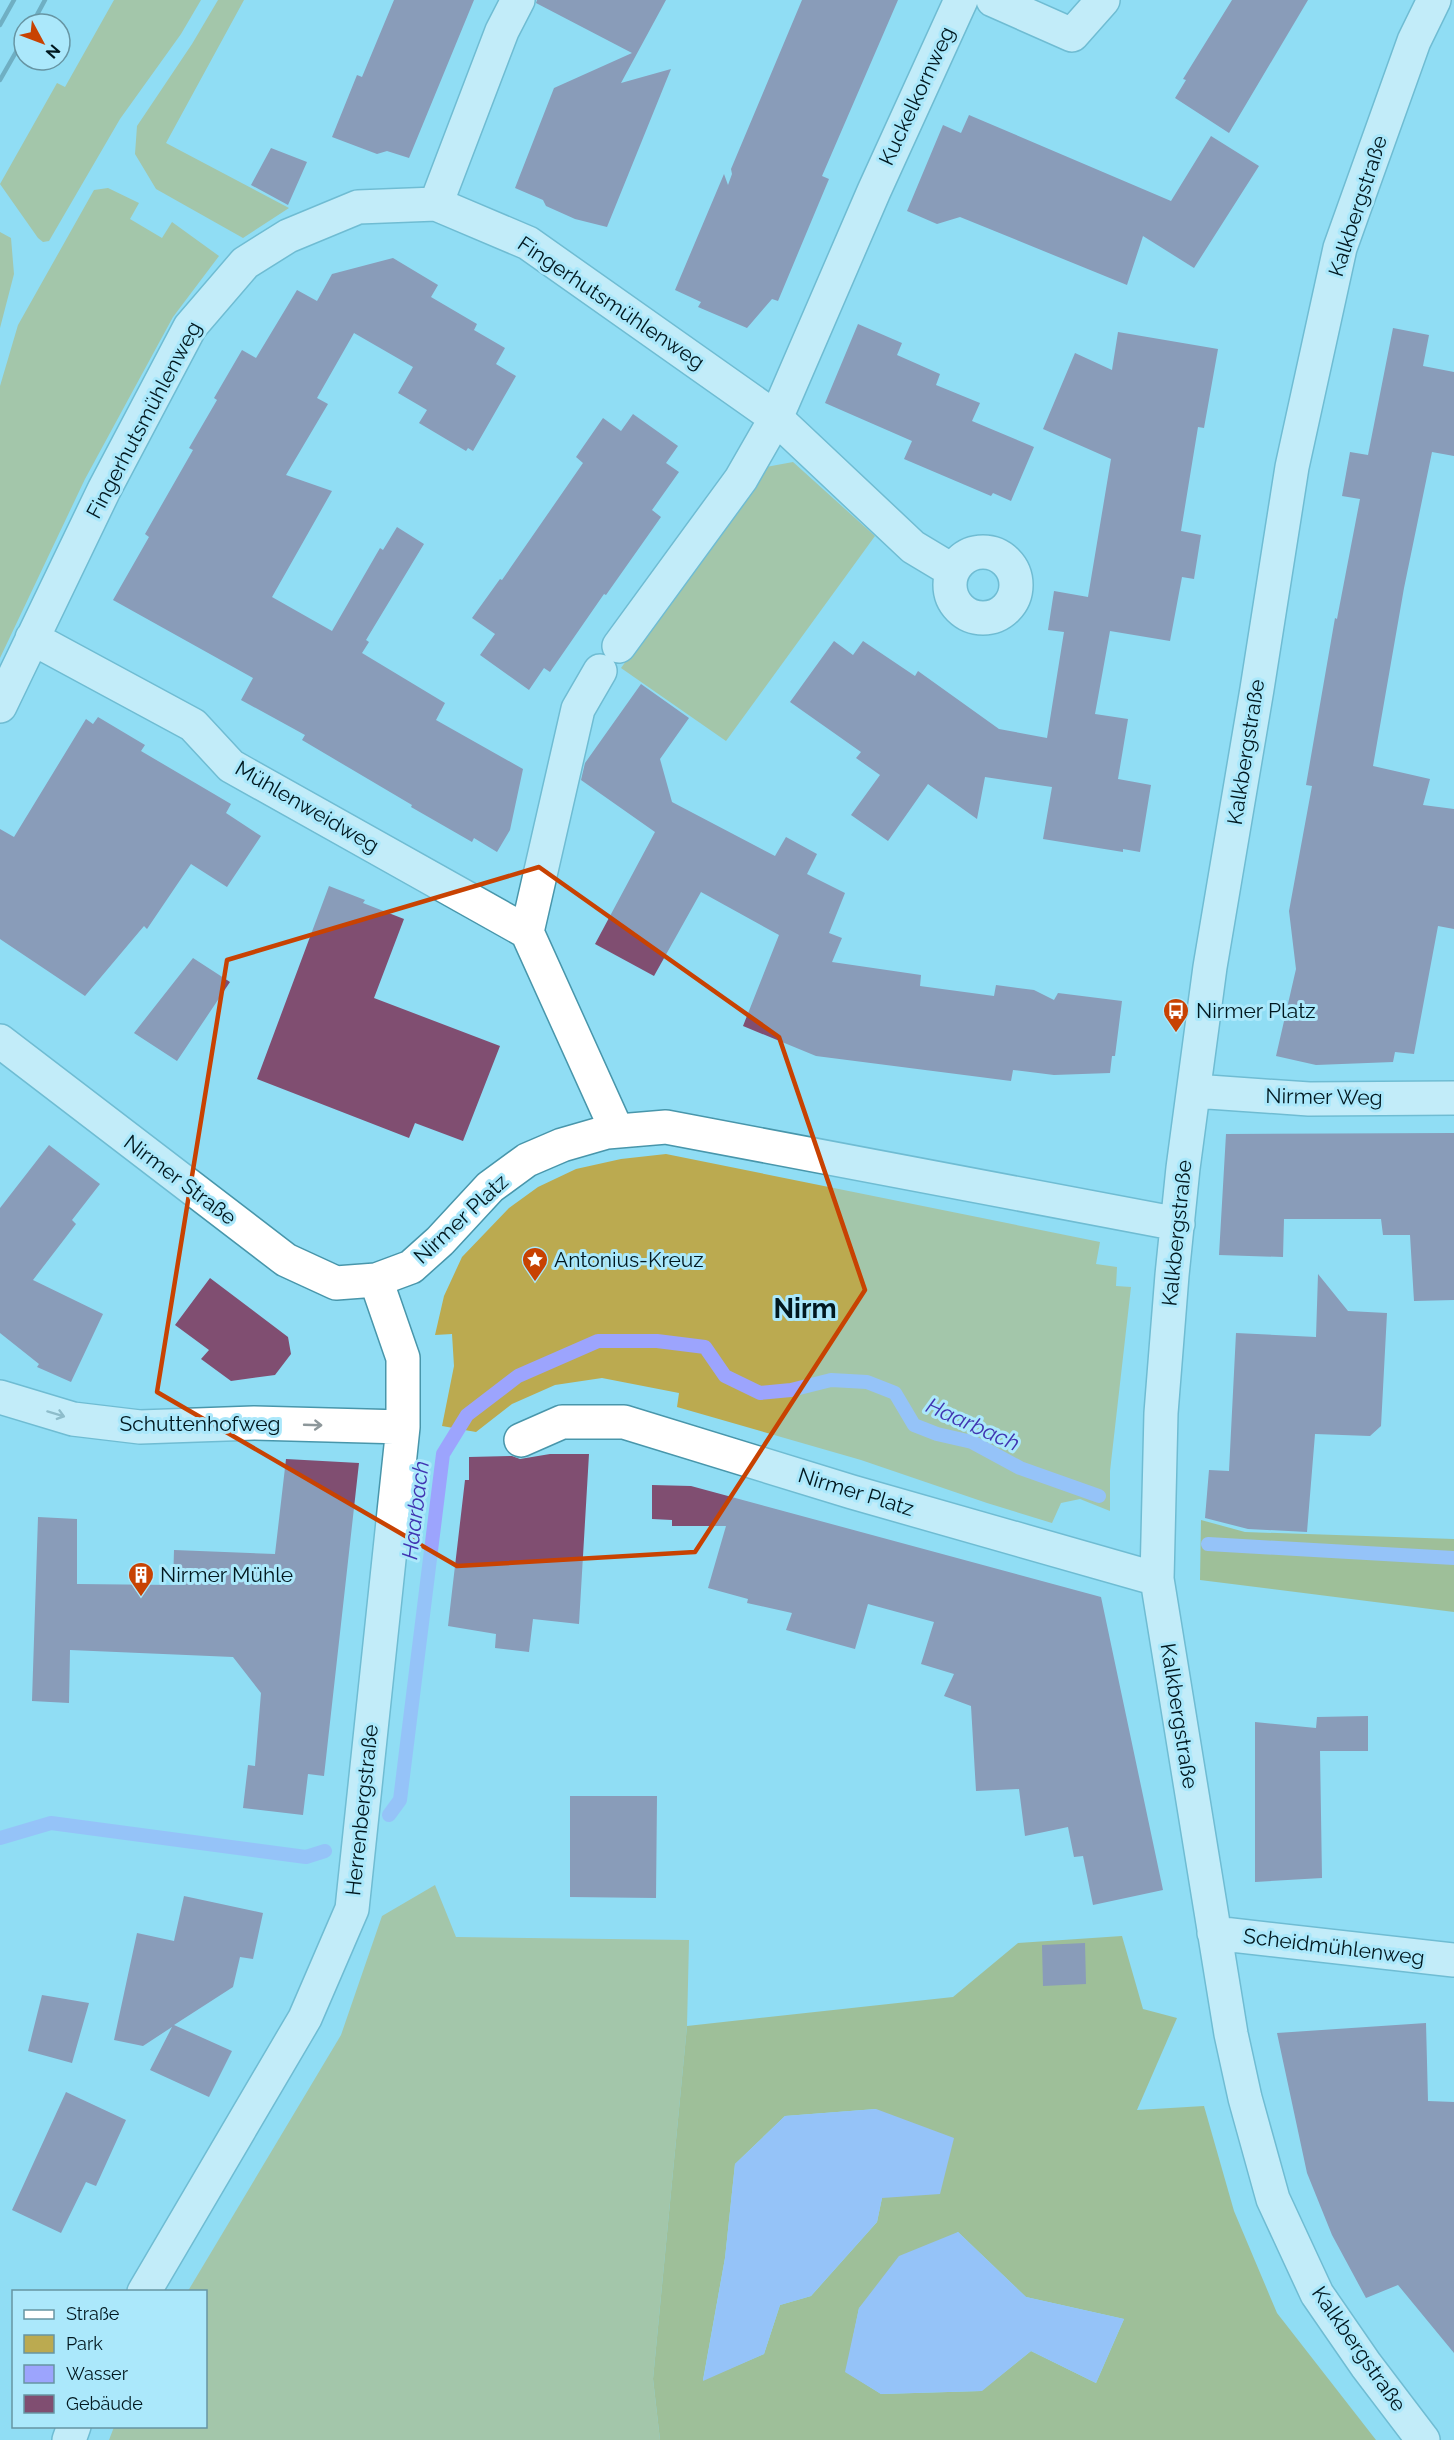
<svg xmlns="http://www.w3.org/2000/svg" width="1454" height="2440" font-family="Raleway,sans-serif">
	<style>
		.green { fill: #bbaa50 }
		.forest { fill: #af9b2c; fill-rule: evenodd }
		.water { fill: #9ca4fd }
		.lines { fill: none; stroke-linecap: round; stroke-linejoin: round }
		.stream { stroke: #9ca4fd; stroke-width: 14 }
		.building { fill: #804e71 }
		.minor-casing { stroke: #4896ab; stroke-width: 36 }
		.minor { stroke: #fff; stroke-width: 33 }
		.rail { stroke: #487988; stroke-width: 4.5 }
		.oneway { stroke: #8d979a }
		.marked { fill: none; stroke: #c84202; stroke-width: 4.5; stroke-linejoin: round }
		.labels { text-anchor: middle; stroke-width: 6; stroke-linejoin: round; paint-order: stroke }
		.street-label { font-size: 21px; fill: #01181f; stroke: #abe8fb }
		.poi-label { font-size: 21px; fill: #01181f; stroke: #abe8fb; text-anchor: start }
		.water-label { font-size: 22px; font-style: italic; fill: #4034b1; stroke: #abe8fb }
		.district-label { font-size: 27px; font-weight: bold; fill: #01181f; stroke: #abe8fb }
	</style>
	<rect width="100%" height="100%" fill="#90ddf4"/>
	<!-- green -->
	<path class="green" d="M114 0H201L181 34 120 119 49 241 43 242 38 238 0 184 57 83 65 87Z
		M218 0H244L166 143 289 208 243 238 156 189 135 154 137 126 192 44Z
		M108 188 139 203 130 219 162 238 172 222 219 256 173 317 85 479 0 658V386L18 325 94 190Z
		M0 232 11 238 14 274 0 328Z
		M793 462 875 536 726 741 621 668 766 467Z
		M666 1154 1100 1242 1096 1264 1117 1267 1116 1286 1131 1287 1110 1471V1511L1080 1499 1061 1503 1052 1523 987 1503 861 1460 677 1407 679 1393 602 1378 555 1385 512 1404 476 1432 442 1426 454 1366 452 1334 435 1335 444 1296 462 1257 509 1208 538 1187 576 1169 621 1159Z
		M435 1885 456 1937 689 1940 687 2026 653 2379 660 2440H109L114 2427 206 2426V2292L188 2291 341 2035 382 1916Z"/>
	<!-- forest -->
	<path class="forest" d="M1201 1520 1245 1532 1454 1539V1612L1200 1580Z
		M1122 1936 1143 2009 1177 2018 1137 2110 1204 2106 1234 2211 1277 2313 1376 2440H660L653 2379 687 2026 953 1997 1018 1943ZM876 2109 882 2198 877 2222 811 2296 780 2305 764 2354 703 2380 725 2258 735 2164 785 2116ZM958 2232 1026 2297 1124 2319 1096 2383 1031 2351 981 2391 881 2394 846 2372 859 2308Z"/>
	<!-- water -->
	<path class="water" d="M876 2109 954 2138 940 2194 882 2198 877 2222 811 2296 780 2305 764 2354 703 2381 725 2258 735 2164 785 2116Z
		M958 2232 1026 2297 1124 2319 1096 2383 1031 2351 982 2391 881 2394 845 2372 859 2308 899 2256Z"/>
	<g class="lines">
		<!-- stream -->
		<path class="stream" d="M1208 1544 1454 1558
			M389 1815 400 1800 443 1454 467 1415 518 1376 598 1341H657L705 1347 725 1376 760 1393 791 1390 831 1380 867 1382 895 1393 914 1425 937 1434 972 1442 1020 1468 1099 1496
			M0 1838 51 1823 306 1857 325 1851"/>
	</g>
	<!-- building -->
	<path class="building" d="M394 0H474L409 158 387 151 377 154 332 137 357 75 362 77Z
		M537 0H666L621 83 671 69 607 227 575 219 546 206 543 200 515 188 554 88 632 53 536 3Z
		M802 0H898L822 176 829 179 778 301 772 299 747 328 698 307 701 302 675 290 724 174 728 185 732 174 731 169Z
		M1232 0H1308L1229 133 1175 98 1186 80 1183 79Z
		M969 115 1171 201 1211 136 1259 166 1194 268 1143 236 1127 285 960 217 937 224 907 211 943 125 961 133Z
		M271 148 307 162 288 205 251 185Z
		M393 258 438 285 431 297 477 324 474 330 505 348 496 364 516 376 473 451 468 448 466 451 419 423 427 410 398 393 413 367 354 333 317 398 328 404 286 475 332 491 272 597 332 631 380 548 383 550 397 527 424 544 366 640 369 642 362 653 445 703 436 720 523 769 510 830 497 852 474 838 472 842 411 807 412 805 302 740 305 735 241 700 253 678 113 600 149 537 145 534 193 450 189 448 217 400 214 398 242 350 256 358 297 290 317 301 332 274Z
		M858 324 902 343 897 355 940 374 936 385 980 403 972 421 1034 447 1011 501 993 493 991 496 904 459 912 441 825 403Z
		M1393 328 1429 335 1423 366 1454 372V456L1432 452 1404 588 1373 766 1430 779 1423 805 1454 809V929L1438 926 1414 1054 1395 1052 1393 1062 1316 1065 1276 1056 1296 969 1289 911 1312 786 1306 785 1335 618 1337 619 1360 499 1342 496 1350 452 1368 455Z
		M1118 332 1218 349 1204 428 1198 427 1181 531 1201 535 1194 579 1182 577 1170 641 1110 631 1095 714 1128 719 1118 779 1151 785 1140 852 1123 849V852L1043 839 1052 787 985 777 977 819 928 784 888 841 851 815 880 775 856 758 861 752 790 702 834 641 853 655 863 641 915 676 918 671 999 729 1047 738 1064 632 1048 630 1054 591 1088 597 1111 459 1043 429 1075 353 1112 370Z
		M633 414 678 446 666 463 679 472 652 510 661 517 606 595 604 594 550 672 544 668 529 690 480 655 495 634 472 618 500 579 502 580 583 463 576 457 603 418 621 431Z
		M641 684 689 718 660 759 672 802 775 856 786 837 817 854 807 874 845 893 829 933 842 938 832 962 921 975 920 986 994 996 996 985 1034 990 1054 1000 1058 993 1122 1001 1115 1056H1112L1110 1073 1054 1075 1013 1070 1011 1081 816 1056 743 1026 779 935 701 892 654 976 595 944 655 832 581 780 585 763Z
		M98 717 145 745 141 751 231 804 226 813 261 836 227 887 191 864 147 929 144 926 85 996 0 939V829L14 837 86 719 93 724Z
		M329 886 365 900 363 903 404 919 374 998 500 1046 463 1141 415 1123 409 1138 257 1079Z
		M193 958 230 982 177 1061 134 1033Z
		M1454 1133V1300L1414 1301 1410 1235H1383L1381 1219H1284L1283 1257 1219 1255 1226 1134Z
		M49 1145 100 1184 72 1220 76 1224 33 1280 103 1314 71 1382 37 1367 39 1364 0 1333V1208Z
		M1318 1274 1348 1311 1387 1313 1381 1426 1370 1436 1315 1434 1307 1532 1248 1529 1205 1518 1209 1470 1229 1471 1236 1333 1316 1337Z
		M210 1278 288 1337 291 1354 275 1375 231 1381 201 1359 209 1350 175 1325Z
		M550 1454H589L579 1624 533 1619 529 1652 495 1648 496 1634 448 1626 465 1480H469V1457L512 1456 520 1459Z
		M286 1459 359 1463 324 1776 308 1774 303 1815 243 1808 248 1765 255 1766 261 1693 233 1657 70 1650 69 1703 32 1701 38 1517 77 1519V1584L173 1585 174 1550 275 1554Z
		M652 1485 691 1486 1101 1597 1163 1890 1093 1905 1083 1856 1074 1857 1068 1827 1025 1836 1019 1789 976 1791 971 1706 944 1696 954 1674 921 1664 934 1622 868 1604 855 1649 786 1630 792 1613 747 1603 748 1599 708 1588 726 1526H672V1520L652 1519Z
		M1368 1716V1751H1320L1322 1878 1255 1882V1722L1316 1728 1317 1717Z
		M570 1796H657L656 1898 570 1897Z
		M184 1896 263 1913 253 1959 240 1957 233 1987 174 2025 232 2051 209 2097 150 2070 172 2027 143 2046 114 2040 137 1933 174 1941Z
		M1085 1943 1086 1984 1043 1986 1042 1945Z
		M42 1995 89 2003 72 2063 28 2051Z
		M1426 2023 1428 2101 1454 2102V2353L1398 2285 1366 2298 1332 2235 1307 2173 1277 2033Z
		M66 2092 126 2120 96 2186 86 2182 61 2233 12 2210Z"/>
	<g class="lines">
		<defs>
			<path id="minor" d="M993 0 1072 35 1103 0
				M436 204 502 31 518 0
				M950 585a33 33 0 1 1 66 0a33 33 0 1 1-66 0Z
				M32 638 193 725 231 766 527 932 617 1131
				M619 646 741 479 776 418 874 191 961 0
				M0 706 104 490 190 327 245 263 288 236 358 207 436 204 528 243 776 418 913 547 953 571
				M527 932 578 709 600 671
				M0 1041 286 1260 336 1283 376 1280 411 1267 440 1241 490 1187 527 1160 562 1145 607 1132 666 1127 1178 1224
				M1194 1091 1309 1099 1454 1098
				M0 1397 73 1419 140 1427 254 1423 403 1427
				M521 1440 562 1422H624L852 1492 1157 1579
				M1214 1933 1454 1960
				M144 2292 305 2018 352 1909 403 1427V1358L376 1280
				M69 2440 74 2426
				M1423 2440 1366 2365 1317 2294 1273 2199 1245 2098 1231 2034 1157 1579 1161 1413 1172 1275 1183 1168 1210 967 1257 689 1292 467 1340 248 1414 41 1434 0"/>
		</defs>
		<!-- minor casing -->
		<use href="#minor" class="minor-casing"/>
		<!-- minor -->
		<use href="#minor" class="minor"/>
		<!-- rail -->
		<path class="rail" d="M32 24 45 0
			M0 25 14 0
			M0 80 24 38"/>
	</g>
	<!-- one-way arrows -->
	<defs><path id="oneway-shaft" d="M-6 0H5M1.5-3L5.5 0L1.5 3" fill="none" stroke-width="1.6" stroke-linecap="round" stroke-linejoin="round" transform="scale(1.5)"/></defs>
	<g class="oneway">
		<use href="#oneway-shaft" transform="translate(56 1414) rotate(17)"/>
		<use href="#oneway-shaft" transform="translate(313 1425) rotate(2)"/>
	</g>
	<!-- marked area -->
	<path d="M0 0H1454V2440H0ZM539 867 779 1037 865 1290 695 1552 457 1566 157 1392 227 960Z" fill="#90ddf4" fill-opacity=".55" fill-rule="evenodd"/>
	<path class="marked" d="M539 867 779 1037 865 1290 695 1552 457 1566 157 1392 227 960Z"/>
	<!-- icons -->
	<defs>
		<symbol id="bus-pin" viewBox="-11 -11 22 30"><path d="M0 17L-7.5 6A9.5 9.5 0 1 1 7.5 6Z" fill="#c84202" stroke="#abe8fb"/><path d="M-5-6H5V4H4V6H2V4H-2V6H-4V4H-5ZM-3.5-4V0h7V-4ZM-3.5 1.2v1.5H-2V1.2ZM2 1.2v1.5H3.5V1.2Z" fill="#fff"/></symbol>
		<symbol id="sight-pin" viewBox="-11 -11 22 30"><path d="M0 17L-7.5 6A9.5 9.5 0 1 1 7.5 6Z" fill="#c84202" stroke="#abe8fb"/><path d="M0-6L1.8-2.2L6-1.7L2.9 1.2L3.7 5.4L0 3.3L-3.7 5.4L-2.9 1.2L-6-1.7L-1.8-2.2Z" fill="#fff"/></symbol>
		<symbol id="building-pin" viewBox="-11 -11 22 30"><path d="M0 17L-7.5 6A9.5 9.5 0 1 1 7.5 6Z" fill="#c84202" stroke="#abe8fb"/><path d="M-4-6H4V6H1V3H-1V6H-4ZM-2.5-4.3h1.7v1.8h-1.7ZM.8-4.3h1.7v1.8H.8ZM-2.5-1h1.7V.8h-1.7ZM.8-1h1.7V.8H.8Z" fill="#fff"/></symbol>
	</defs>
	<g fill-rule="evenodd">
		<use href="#bus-pin" x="1161" y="996" width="30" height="40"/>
		<use href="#sight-pin" x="520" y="1245" width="30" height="40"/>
		<use href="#building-pin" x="126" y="1560" width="30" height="40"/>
	</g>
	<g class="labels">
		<!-- street labels -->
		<g class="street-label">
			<text transform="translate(917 96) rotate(-65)" y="7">Kuckelkornweg</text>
			<text transform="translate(1358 206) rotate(-72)" y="7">Kalkbergstraße</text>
			<text transform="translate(611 303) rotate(34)" y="7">Fingerhutsmühlenweg</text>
			<text transform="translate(144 420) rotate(-62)" y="7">Fingerhutsmühlenweg</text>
			<text transform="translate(1246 752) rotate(-81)" y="7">Kalkbergstraße</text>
			<text transform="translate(307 807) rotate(30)" y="7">Mühlenweidweg</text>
			<text transform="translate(1324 1097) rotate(1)" y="7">Nirmer Weg</text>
			<text transform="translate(180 1180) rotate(37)" y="7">Nirmer Straße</text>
			<text transform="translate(461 1219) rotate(-43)" y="7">Nirmer Platz</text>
			<text transform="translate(1177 1233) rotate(-84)" y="7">Kalkbergstraße</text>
			<text x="200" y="1431">Schuttenhofweg</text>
			<text transform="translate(856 1492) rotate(17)" y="7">Nirmer Platz</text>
			<text transform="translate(1179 1716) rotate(81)" y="7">Kalkbergstraße</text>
			<text transform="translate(362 1810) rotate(-84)" y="7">Herrenbergstraße</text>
			<text transform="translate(1334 1947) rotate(7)" y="7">Scheidmühlenweg</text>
			<text transform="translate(1359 2349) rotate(55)" y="7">Kalkbergstraße</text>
		</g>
		<!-- poi labels -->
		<g class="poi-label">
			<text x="1196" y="1018">Nirmer Platz</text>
			<text x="554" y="1267">Antonius-Kreuz</text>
			<text x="160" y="1582">Nirmer Mühle</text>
		</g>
		<!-- water labels -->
		<g class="water-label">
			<text transform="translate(973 1424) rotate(24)" y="8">Haarbach</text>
			<text transform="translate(415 1510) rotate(-83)" y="8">Haarbach</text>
		</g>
		<!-- district labels -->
		<g class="district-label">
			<text x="805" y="1318">Nirm</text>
		</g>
	</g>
	<!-- legend -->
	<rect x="12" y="2290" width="195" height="138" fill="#abe8fb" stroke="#6795a3" stroke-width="1.5"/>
	<rect x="24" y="2310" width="30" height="9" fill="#ffffff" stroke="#6795a3" stroke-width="1.5"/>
	<text x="66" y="2320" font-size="18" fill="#01181f">Straße</text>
	<rect x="24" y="2335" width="30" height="18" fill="#bbaa50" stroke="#6795a3" stroke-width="1.5"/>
	<text x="66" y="2350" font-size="18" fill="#01181f">Park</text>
	<rect x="24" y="2365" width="30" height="18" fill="#9ca4fd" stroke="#6795a3" stroke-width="1.5"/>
	<text x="66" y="2380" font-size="18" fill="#01181f">Wasser</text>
	<rect x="24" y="2395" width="30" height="18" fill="#804e71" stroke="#6795a3" stroke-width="1.5"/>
	<text x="66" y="2410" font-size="18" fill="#01181f">Gebäude</text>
	<!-- north arrow -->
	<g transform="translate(42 42) rotate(131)"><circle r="28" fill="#abe8fb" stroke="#6795a3" stroke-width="1.5"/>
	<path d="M0-4.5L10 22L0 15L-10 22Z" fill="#c84202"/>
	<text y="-9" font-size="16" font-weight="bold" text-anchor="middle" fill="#01181f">N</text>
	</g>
</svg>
